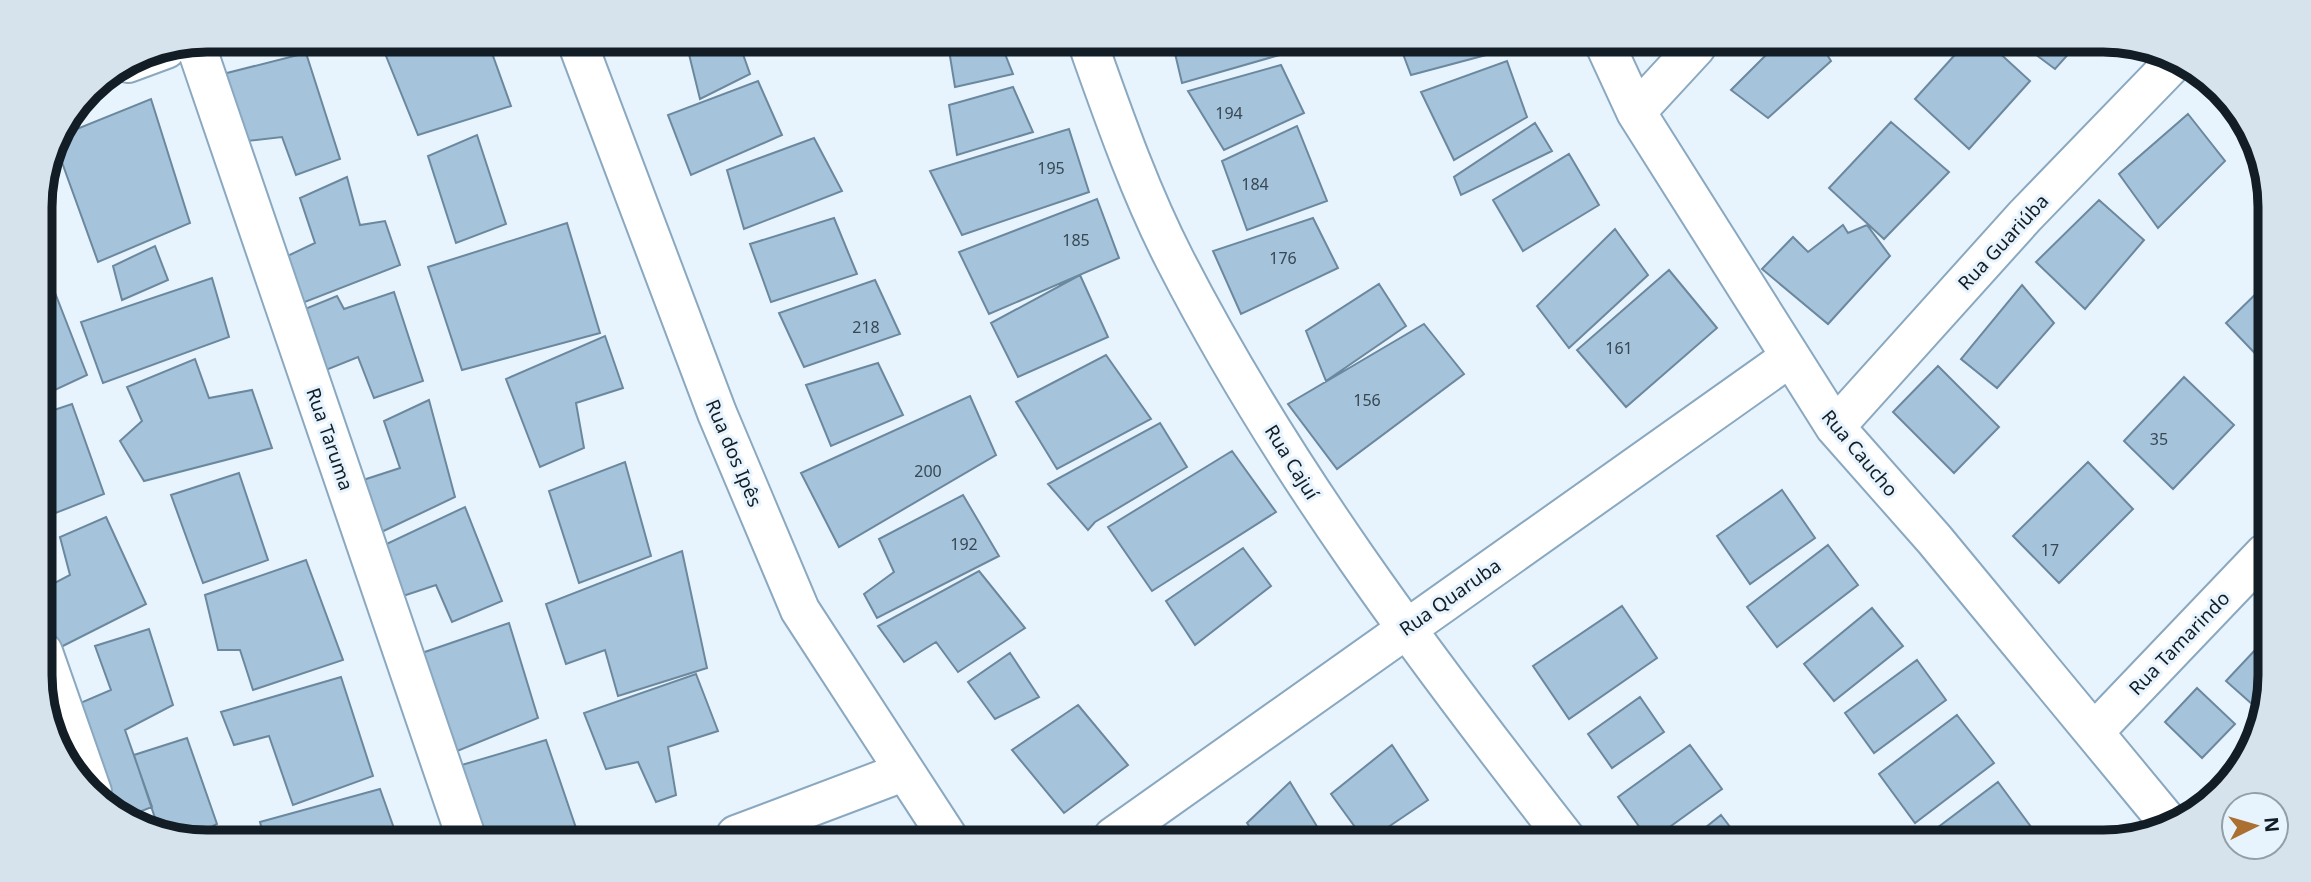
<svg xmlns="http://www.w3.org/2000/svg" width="2311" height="882" font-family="'Noto Sans',sans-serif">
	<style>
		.building { fill: #a5c4db; stroke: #6b889e; stroke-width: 2 }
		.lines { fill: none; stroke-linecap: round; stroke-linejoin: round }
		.street-casing { stroke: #8aa8bf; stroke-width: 42 }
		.secondary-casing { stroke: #8aa8bf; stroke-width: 42 }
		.street { stroke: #fff; stroke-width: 38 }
		.secondary { stroke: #fff; stroke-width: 38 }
		.labels { text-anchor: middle; stroke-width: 6; stroke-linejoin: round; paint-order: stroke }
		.number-label { font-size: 16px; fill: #374753 }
		.street-label { font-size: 19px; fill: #121d26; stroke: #e7f4fe }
		.rim { fill: none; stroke: #121d26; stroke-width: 9 }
	</style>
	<rect width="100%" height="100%" fill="#e7f4fe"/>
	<!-- building -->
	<path class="building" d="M380 41 488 42 511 106 418 135Z
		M686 42 739 43 750 74 700 99Z
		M948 44H1001L1013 74 955 87Z
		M1173 45H1279L1283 54 1182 83Z
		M1400 46H1520L1411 75Z
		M1774 47 1823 48 1831 61 1768 118 1731 90Z
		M1961 48H1994L2030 81 1969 149 1915 99Z
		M2027 48 2073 49 2055 69Z
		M306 53 340 159 296 175 282 137 247 141 223 74Z
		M1507 61 1527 117 1454 160 1421 92Z
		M1281 65 1304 113 1224 150 1188 91Z
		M758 81 782 135 691 175 668 115Z
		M1013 87 1033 132 957 155 949 105Z
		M2217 89 2229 98 2245 132 2208 97Z
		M151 99 190 223 98 262 55 143 57 137Z
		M2188 114 2225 161 2158 228 2119 174Z
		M1891 122 1949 172 1884 239 1829 188Z
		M1535 123 1552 151 1461 195 1454 177Z
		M1297 126 1327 201 1247 230 1222 161Z
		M1069 129 1089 192 962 235 930 171Z
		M477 135 506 224 456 243 428 156Z
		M814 138 842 191 744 229 727 170Z
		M1569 154 1599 205 1523 251 1493 200Z
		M347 177 360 225 385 221 400 265 292 307 279 260 315 243 300 198Z
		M1097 199 1119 258 989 314 959 252Z
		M2099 200 2144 240 2085 309 2036 262Z
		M834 218 857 274 771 302 750 244Z
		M1313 218 1338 268 1241 314 1213 251Z
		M567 223 600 333 462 370 428 267Z
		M1843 225 1848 233 1867 225 1890 256 1828 324 1762 269 1793 237 1808 252Z
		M1615 229 1648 275 1569 348 1537 306Z
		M155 246 168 280 122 300 113 266Z
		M1669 270 1717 328 1626 407 1577 350Z
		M1080 275 1108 337 1018 377 991 323Z
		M212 278 229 337 103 383 81 322Z
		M875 280 900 334 804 367 779 313Z
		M2268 282 2267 366 2226 323Z
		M1379 284 1406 326 1326 381 1306 331Z
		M52 285 87 375 42 396 41 289Z
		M2022 285 2054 323 1997 388 1961 359Z
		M394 292 423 381 374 398 358 357 316 374 300 311 337 296 344 309Z
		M1424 324 1464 374 1337 469 1288 404Z
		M605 336 623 388 576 403 584 448 540 467 506 379Z
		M1106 355 1151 419 1057 469 1016 402Z
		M195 359 209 398 252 390 272 448 144 481 120 441 142 421 127 387Z
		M878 363 903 415 831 446 806 385Z
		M1938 366 1999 427 1954 473 1893 412Z
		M2184 377 2234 425 2173 489 2124 441Z
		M970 396 996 455 839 547 801 473Z
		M429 400 455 497 373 536 354 483 400 468 384 421Z
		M72 404 104 494 53 514 42 479V414Z
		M1160 423 1187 467 1095 522 1088 530 1048 484Z
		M1232 451 1276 512 1152 591 1108 527Z
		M625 462 651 556 579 583 549 491Z
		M2088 462 2133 509 2059 583 2013 536Z
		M239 473 268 560 203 583 171 495Z
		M1782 490 1815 538 1750 584 1717 536Z
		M963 495 999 556 877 618 864 594 894 572 879 539Z
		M465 507 502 601 452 622 436 585 397 598 378 548Z
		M106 517 146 604 49 653 43 634V589L70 575 60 537Z
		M1828 545 1858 585 1777 647 1747 607Z
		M1243 548 1271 586 1195 645 1166 601Z
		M682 551 707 668 618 696 605 650 566 664 546 604Z
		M306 560 343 660 253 690 240 650H218L205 595Z
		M979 571 1025 628 958 672 936 642 904 662 878 626Z
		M1622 606 1657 658 1569 719 1533 666Z
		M1872 608 1903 646 1834 701 1804 664Z
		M509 623 538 718 450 754 419 654Z
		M149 629 173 705 125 730 152 807 129 816 101 797 71 707 111 690 95 646Z
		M2256 649 2263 656 2261 712 2226 681Z
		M1010 653 1039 697 995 719 968 682Z
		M1917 660 1946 700 1874 753 1845 713Z
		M696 674 718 731 668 747 676 795 656 802 638 762 606 769 584 713Z
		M341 677 373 776 293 805 269 736 234 745 221 712Z
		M2197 688 2235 724 2202 758 2165 722Z
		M1640 697 1664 732 1612 768 1588 734Z
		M1078 705 1128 765 1064 813 1012 750Z
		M1957 715 1994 763 1915 823 1879 774Z
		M187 738 217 824 200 833H160L134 755Z
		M546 740 576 828 560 835 481 834 455 767Z
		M1392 745 1428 800 1372 838H1363L1331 794Z
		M1690 745 1722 789 1653 839H1648L1618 797Z
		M1290 782 1324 838H1257L1247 823Z
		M1998 782 2034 831 2022 841H1946L1937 828Z
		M380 789 396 834 263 833 260 822Z
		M1721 815 1740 840H1690Z"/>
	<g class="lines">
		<defs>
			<path id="street" d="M195 43 465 834
				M1088 44C1114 117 1140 192 1175 260 1281 467 1423 656 1566 839
				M1606 47 1636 112 1835 427 1934 539 2167 821
				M128 63 166 49
				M1636 112 1696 47
				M1835 427 2025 216 2175 61
				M43 652 92 792
				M2094 732 2264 554
				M736 835 903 772
				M1113 837 1789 358"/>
			<path id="secondary" d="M577 42 717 413 800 610 947 836"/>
		</defs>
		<!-- street casing -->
		<use href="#street" class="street-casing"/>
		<!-- secondary casing -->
		<use href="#secondary" class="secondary-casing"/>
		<!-- street -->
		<use href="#street" class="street"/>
		<!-- secondary -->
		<use href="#secondary" class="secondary"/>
	</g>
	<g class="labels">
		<!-- number labels -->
		<g class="number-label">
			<text x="1229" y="119">194</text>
			<text x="1051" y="174">195</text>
			<text x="1255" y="190">184</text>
			<text x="1076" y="246">185</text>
			<text x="1283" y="264">176</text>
			<text x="866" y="333">218</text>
			<text x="1619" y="354">161</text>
			<text x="1367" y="406">156</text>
			<text x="2159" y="445">35</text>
			<text x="928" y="477">200</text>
			<text x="964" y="550">192</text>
			<text x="2050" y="556">17</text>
		</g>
		<!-- street labels -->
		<g class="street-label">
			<text transform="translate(2003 242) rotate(-47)" y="7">Rua Guariúba</text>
			<text transform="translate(330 439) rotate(71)" y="7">Rua Taruma</text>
			<text transform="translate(734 453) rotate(67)" y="7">Rua dos Ipês</text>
			<text transform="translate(1860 453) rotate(50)" y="7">Rua Caucho</text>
			<text transform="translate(1292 462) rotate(58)" y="7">Rua Cajuí</text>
			<text transform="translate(1450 597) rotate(-35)" y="7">Rua Quaruba</text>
			<text transform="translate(2179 643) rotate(-46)" y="7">Rua Tamarindo</text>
		</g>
	</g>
	<!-- crop -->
	<path d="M0 0H2311V882H0ZM207 52H2103A155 155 0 0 1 2258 207V675A155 155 0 0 1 2103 830H207A155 155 0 0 1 52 675V207A155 155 0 0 1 207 52Z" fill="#d6e3ed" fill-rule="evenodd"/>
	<path class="rim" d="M207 52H2103A155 155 0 0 1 2258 207V675A155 155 0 0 1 2103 830H207A155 155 0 0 1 52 675V207A155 155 0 0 1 207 52Z"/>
	<!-- north arrow -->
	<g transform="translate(2255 826) rotate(85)"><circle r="33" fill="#e7f4fe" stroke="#929ea8" stroke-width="2"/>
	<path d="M0-5L12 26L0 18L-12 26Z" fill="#ab6f31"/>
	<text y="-10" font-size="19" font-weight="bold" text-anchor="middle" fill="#121d26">N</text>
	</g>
</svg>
